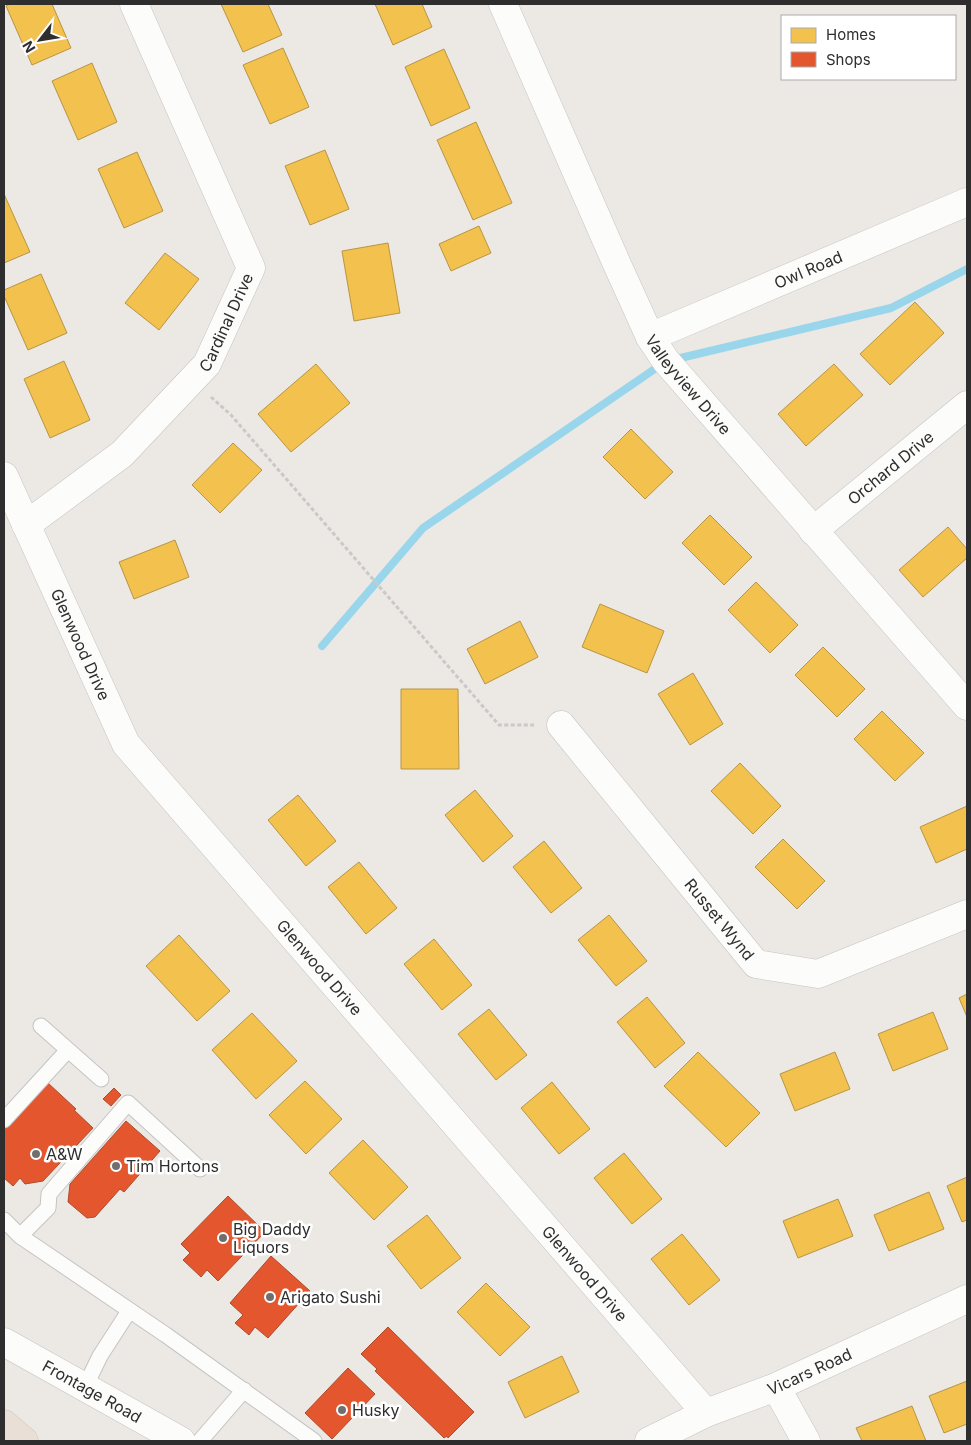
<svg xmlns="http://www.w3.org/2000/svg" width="971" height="1445" font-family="Inter,sans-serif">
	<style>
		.homes { fill: #f2c14e; stroke: #b79544 }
		.shops { fill: #e4572e; stroke: #ad4b2e }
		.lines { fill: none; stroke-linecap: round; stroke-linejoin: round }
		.stream { stroke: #99d6ec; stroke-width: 8 }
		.lane-casing { stroke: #c5c4c5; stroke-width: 17 }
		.street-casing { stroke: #c5c4c5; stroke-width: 29 }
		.secondary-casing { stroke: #c5c4c5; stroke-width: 29 }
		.highway-casing { stroke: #c6c5c4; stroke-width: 29 }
		.path { stroke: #c9c9c8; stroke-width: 3; stroke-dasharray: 4 2.5; stroke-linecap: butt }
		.lane { stroke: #fcfcfb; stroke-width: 15 }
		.street { stroke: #fcfcfb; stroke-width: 28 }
		.secondary { stroke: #fcfcfb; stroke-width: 28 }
		.highway { stroke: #eadfd6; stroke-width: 28 }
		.poi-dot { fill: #706f6e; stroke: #fff; stroke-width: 2 }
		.labels { text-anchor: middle; stroke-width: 5; stroke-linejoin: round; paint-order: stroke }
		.street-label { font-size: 16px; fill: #2e2e2e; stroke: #fff }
		.poi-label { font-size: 16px; fill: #2e2e2e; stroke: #fff; text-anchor: start }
	</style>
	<rect width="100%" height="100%" fill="#ece8e4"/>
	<!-- homes -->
	<path class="homes" d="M10 4H52L71 48 32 65 6 6Z
		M221 4H268L282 35 243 52Z
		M375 4H422L432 27 393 45Z
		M283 48 309 107 270 124 243 65Z
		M444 49 470 108 431 126 405 67Z
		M92 63 117 122 78 140 52 81Z
		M476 122 512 203 473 220 437 140Z
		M325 150 349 209 310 225 285 166Z
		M137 152 163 211 124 228 98 169Z
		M4 194 30 252 4 263Z
		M479 226 491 253 451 271 439 244Z
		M388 243 400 313 354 321 342 251Z
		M165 253 199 279 159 330 125 303Z
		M41 274 67 333 28 350 4 296V290Z
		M915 302 944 333 890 385 860 354Z
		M64 361 90 420 50 438 24 379Z
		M316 364 350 403 291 452 258 414Z
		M834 364 863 395 806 446 778 414Z
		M631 429 673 472 645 499 603 457Z
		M233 443 262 470 220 513 192 485Z
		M710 515 752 557 724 585 682 543Z
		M948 527 967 549V558L923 597 899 570Z
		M175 540 189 577 134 599 119 562Z
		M756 582 798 625 770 653 728 610Z
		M600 604 664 631 647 673 582 647Z
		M520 621 538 657 485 684 467 649Z
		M823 647 865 689 837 717 795 675Z
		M693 673 723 724 690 745 658 694Z
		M401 689H458L459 769H401Z
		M882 711 924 753 895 781 854 739Z
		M740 763 781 806 753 834 711 791Z
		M475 790 513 836 483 862 445 815Z
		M298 795 336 841 306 866 268 820Z
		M967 806V849L936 863 920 827Z
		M783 839 825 881 797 909 755 867Z
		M544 841 582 888 551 913 513 867Z
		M359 862 397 908 366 934 328 887Z
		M609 915 647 961 616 986 578 940Z
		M179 935 230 991 197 1021 146 966Z
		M434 939 472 985 442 1010 404 964Z
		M967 994V1017L959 998Z
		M647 997 685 1043 655 1068 617 1022Z
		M489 1009 527 1055 496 1080 458 1034Z
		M933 1012 948 1049 893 1071 878 1034Z
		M252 1013 297 1061 256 1099 212 1050Z
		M698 1052 760 1113 726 1147 664 1086Z
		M835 1052 850 1089 795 1111 780 1074Z
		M305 1081 342 1119 306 1154 269 1115Z
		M552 1082 590 1129 559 1154 521 1108Z
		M363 1140 408 1187 374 1220 329 1173Z
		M624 1153 662 1199 632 1224 594 1178Z
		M967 1177V1220L962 1222 947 1186Z
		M929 1192 944 1229 889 1251 874 1215Z
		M838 1199 853 1236 798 1258 783 1221Z
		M427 1215 461 1258 421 1289 387 1246Z
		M682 1234 720 1280 689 1305 651 1259Z
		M486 1283 530 1327 500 1356 457 1312Z
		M562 1356 579 1392 525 1418 508 1382Z
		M967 1381V1424L944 1433 929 1396Z
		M912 1406 926 1441H862L856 1428Z"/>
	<!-- shops -->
	<path class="shops" d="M48 1083 76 1109 74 1110 93 1128 43 1181 25 1184 20 1178 13 1186 4 1178V1123Z
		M114 1088 121 1095 111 1106 103 1099Z
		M126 1121 160 1151 124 1192 120 1189 95 1217 87 1218 68 1202 70 1184Z
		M228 1196 265 1232 218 1281 207 1270 201 1277 183 1260 190 1253 181 1244Z
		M271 1256 310 1291 268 1338 255 1327 249 1335 235 1323 243 1315 230 1303Z
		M388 1327 474 1412 448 1438 447 1436 444 1438 375 1371 377 1369 361 1354Z
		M348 1368 375 1394 332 1439 305 1413Z"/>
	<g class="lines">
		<!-- stream -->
		<path class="stream" d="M672 360 891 308 967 269
			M322 646 423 528 662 364"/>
		<defs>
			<path id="lane" d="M41 1026 101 1079
				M4 1120 68 1050
				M4 1220 20 1236 166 1335 314 1441
				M20 1236 48 1208 49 1194 128 1103 200 1169
				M85 1387 100 1356 129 1311
				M200 1441 244 1390"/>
			<g id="street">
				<path id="s1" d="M650 337 967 202"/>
				<path id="s2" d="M4 476 126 744 706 1413"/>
				<path id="s3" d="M26 525 122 454 207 364 251 268 134 4"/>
				<path id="s4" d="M813 531 967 405"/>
				<path id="s5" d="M561 725 756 964 818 974 967 914"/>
				<path id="s6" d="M4 1342 181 1441"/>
				<path d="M776 1387 806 1441"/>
			</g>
			<g id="secondary">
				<path id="s7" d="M503 4 616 262 650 337 666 361 967 706"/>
				<path id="s8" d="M649 1441 706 1413 776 1387 967 1299"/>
			</g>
			<path id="highway" d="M4 1424 24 1441"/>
		</defs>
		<!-- lane casing -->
		<use href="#lane" class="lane-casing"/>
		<!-- street casing -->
		<use href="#street" class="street-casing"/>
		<!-- secondary casing -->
		<use href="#secondary" class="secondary-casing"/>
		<!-- highway casing -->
		<use href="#highway" class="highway-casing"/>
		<!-- path -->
		<path class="path" d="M211 397 231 415 499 725H534"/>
		<!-- lane -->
		<use href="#lane" class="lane"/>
		<!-- street -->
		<use href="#street" class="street"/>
		<!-- secondary -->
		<use href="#secondary" class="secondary"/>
		<!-- highway -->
		<use href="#highway" class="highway"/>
	</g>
	<!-- markers -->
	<g class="poi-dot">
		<circle cx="36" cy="1154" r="5"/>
		<circle cx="116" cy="1166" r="5"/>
		<circle cx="223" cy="1238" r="5"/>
		<circle cx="270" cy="1297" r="5"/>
		<circle cx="342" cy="1410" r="5"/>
	</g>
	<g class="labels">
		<!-- street labels -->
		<g class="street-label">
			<text dy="6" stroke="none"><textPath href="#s1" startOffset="172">Owl Road</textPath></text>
			<text dy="6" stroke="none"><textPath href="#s3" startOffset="289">Cardinal Drive</textPath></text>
			<text dy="6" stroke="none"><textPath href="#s7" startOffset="425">Valleyview Drive</textPath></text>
			<text dy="6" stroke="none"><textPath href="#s4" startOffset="100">Orchard Drive</textPath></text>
			<text dy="6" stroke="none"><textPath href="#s2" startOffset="185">Glenwood Drive</textPath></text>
			<text dy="6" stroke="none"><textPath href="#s5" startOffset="251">Russet Wynd</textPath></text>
			<text dy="6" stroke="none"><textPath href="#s2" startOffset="590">Glenwood Drive</textPath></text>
			<text dy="6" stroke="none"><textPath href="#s2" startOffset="995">Glenwood Drive</textPath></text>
			<text dy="6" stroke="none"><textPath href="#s8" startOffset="175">Vicars Road</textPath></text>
			<text dy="6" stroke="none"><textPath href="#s6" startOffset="101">Frontage Road</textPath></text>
		</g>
		<!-- poi labels -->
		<g class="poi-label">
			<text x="46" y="1160">A&amp;W</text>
			<text x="126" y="1172">Tim Hortons</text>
			<text x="233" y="1235">Big Daddy<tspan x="233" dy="18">Liquors</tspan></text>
			<text x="280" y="1303">Arigato Sushi</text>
			<text x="352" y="1416">Husky</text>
		</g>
	</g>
	<!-- border -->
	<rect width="971" height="1445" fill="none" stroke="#2e2e2e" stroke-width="10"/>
	<!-- legend -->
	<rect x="781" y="15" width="175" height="65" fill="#ffffff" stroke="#ababab"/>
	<rect x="791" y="28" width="25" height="15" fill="#f2c14e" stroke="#ababab"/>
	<text x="826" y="40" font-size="15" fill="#2e2e2e">Homes</text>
	<rect x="791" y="52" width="25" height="15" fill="#e4572e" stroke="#ababab"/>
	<text x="826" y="65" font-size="15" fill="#2e2e2e">Shops</text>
	<!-- north arrow -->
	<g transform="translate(40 40) rotate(239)" stroke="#ffffff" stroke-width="4" paint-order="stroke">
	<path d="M0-4L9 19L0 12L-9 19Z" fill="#2e2e2e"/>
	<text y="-8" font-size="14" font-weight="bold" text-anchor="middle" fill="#2e2e2e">N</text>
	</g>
</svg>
